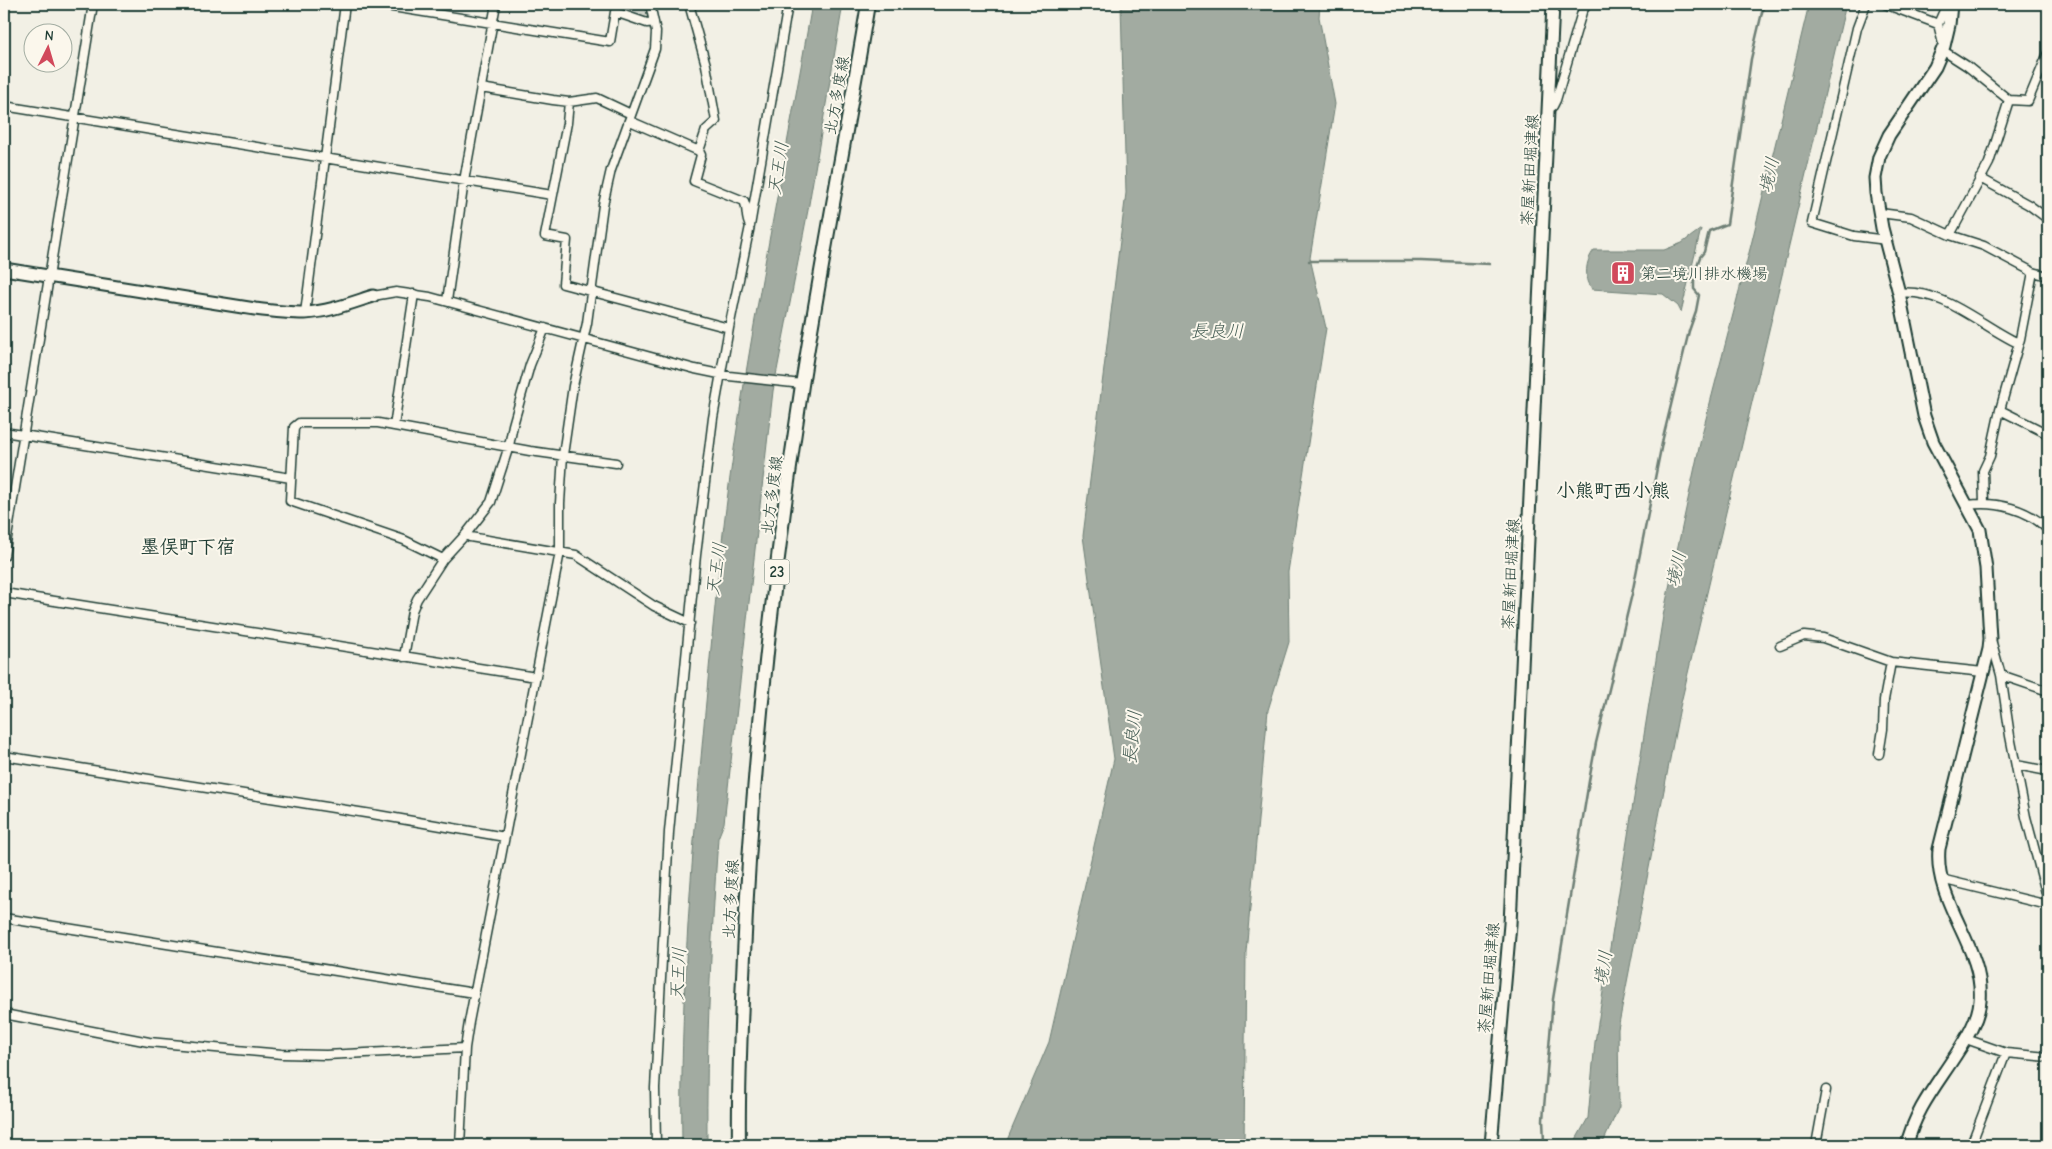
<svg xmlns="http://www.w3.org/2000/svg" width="2052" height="1149" font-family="'Comic Neue','Klee One',sans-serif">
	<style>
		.green { fill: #cfd2c8; stroke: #77887e }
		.water { fill: #a2aba1; stroke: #6e7f75 }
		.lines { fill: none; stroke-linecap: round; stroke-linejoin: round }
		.stream { stroke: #6e7f75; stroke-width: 2.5 }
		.street-casing { stroke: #1f3d34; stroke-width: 11 }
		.secondary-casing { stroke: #1f3d34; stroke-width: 15 }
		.primary-casing { stroke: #1f3d34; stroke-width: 16 }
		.street { stroke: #fbf7ec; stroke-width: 8 }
		.secondary { stroke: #fbf7ec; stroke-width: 11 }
		.primary { stroke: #fbf7ec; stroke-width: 12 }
		.labels { text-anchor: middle; stroke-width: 4; stroke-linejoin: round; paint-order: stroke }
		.shield { fill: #fbf7ec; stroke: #61756b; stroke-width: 1 }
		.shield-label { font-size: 15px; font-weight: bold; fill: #1f3d34 }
		.street-label { font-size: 16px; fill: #1f3d34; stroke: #fbf7ec }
		.poi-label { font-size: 16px; fill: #1f3d34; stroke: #fbf7ec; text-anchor: start }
		.water-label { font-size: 18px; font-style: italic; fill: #465e55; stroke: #fbf7ec }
		.quarter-label { font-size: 19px; font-weight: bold; fill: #1f3d34; stroke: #fbf7ec }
	</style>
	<rect width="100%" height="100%" fill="#f2f0e5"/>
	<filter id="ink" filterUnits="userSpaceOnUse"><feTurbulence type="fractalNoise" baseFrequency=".02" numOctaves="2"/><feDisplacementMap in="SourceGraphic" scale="10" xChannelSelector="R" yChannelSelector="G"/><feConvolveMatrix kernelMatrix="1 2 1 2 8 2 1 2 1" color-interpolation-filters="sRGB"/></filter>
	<g filter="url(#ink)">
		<!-- green -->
		<path class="green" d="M624 4H645L648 19 644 20 622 11Z"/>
		<!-- water -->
		<path class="water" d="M812 4H843L808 210 773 391 724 823 718 838C711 941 706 1043 707 1145H682C680 1012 690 879 702 747 711 645 720 543 735 442 757 295 787 150 812 4Z
			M1121 4H1320L1319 17 1335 104 1310 258 1326 328 1288 572 1289 642 1268 710 1246 952 1244 1145H1005L1049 1042 1114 759 1083 536 1126 193Z
			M1809 4H1846L1680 707 1618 1029 1619 1107 1602 1145H1573L1588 1118 1595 1042 1663 616 1702 434 1751 245Z
			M1701 229 1681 312 1678 306 1663 294 1592 289C1584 277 1585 262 1594 250H1664L1682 243Z"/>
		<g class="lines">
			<!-- stream -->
			<path class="stream" d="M1309 261H1421L1490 264
				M1548 1145 1544 1142 1543 1120 1553 999 1589 781 1596 743 1632 594 1663 438 1689 331 1696 311 1699 295 1694 289V274L1700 257 1704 252 1709 231 1727 224 1751 59 1764 4"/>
			<defs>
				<path id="street" d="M374 4 610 42 615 12 647 23 654 22
					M689 4 706 65 716 121 706 130 699 151
					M1866 4 1857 28 1812 223 1854 236 1887 240
					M1885 4 1938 24 1947 4
					M1938 24 1943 44
					M1942 50 1967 66 2009 100
					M481 88 553 100 569 102 597 98 631 114
					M569 102 567 123 545 236 567 240 563 284 729 328
					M4 106 552 195
					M1548 109 1553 106 1556 100 1582 12 1587 4
					M630 121 699 151 701 155 694 181 744 201C748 208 745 218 750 226
					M1980 178 2029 205 2048 219
					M1880 213 1911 217 1950 235 1984 246 2033 272 2020 339 2000 410 1990 456 1983 471 1984 503
					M1950 235 1989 163 2009 100 2028 101 2048 53
					M2033 272 2048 276
					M1899 293C1943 288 1981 326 2018 343
					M373 296 396 292 430 297 695 369 729 376 802 384
					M447 301 464 181 496 4
					M305 313 345 4
					M2000 410 2048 434
					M394 426 414 294
					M4 432 291 478
					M1968 505C1996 501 2029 509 2048 530
					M466 534 470 537 576 555 654 606 690 623
					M4 556 93 4
					M443 559 404 540 290 501 294 427 299 423H378L530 451 616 463
					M4 593 536 677
					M1992 643 2001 675 2010 736 2026 817 2048 900
					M1780 646 1804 636 1823 638 1891 662 1983 672
					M404 657 412 611 417 599 443 559 466 534 491 502 509 446 513 425 530 365 545 328
					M2001 675 2048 691
					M1879 754 1883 729 1884 700 1891 662
					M4 756 378 815 505 837
					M2016 765 2048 771
					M1941 879 2048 905
					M4 918 474 993
					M4 1014 149 1042 282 1054 326 1055 465 1048
					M1966 1039 2006 1053 2048 1057
					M460 1145 465 1048 469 1022 560 552V503L563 455 573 386 587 323 603 205 611 170 655 49 656 32 650 4
					M656 1145 655 1088 669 832 696 555 713 418 729 328 750 226 788 4
					M1816 1145 1826 1090
					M1971 1145 2006 1053"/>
				<path id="secondary" d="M4 269 255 309C271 311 289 313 305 313 328 312 351 303 373 296
					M1491 1145 1510 924 1553 4
					M1907 1145C1914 1112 1937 1084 1955 1056 1966 1039 1978 1021 1980 1001 1985 948 1934 904 1939 849L1989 649 1990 639 1986 568 1980 530 1933 442 1924 416 1899 293 1882 228 1876 193 1875 178 1879 157 1889 135 1935 67 1944 46 1949 25 1951 4"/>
				<path id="primary" d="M739 1145C738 1082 741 1018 744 955 752 764 773 574 802 385 822 258 847 131 868 4"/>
			</defs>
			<!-- street casing -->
			<use href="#street" class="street-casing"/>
			<!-- secondary casing -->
			<use href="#secondary" class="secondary-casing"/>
			<!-- primary casing -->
			<use href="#primary" class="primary-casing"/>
			<!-- street -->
			<use href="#street" class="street"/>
			<!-- secondary -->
			<use href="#secondary" class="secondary"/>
			<!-- primary -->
			<use href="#primary" class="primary"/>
		</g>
	</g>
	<!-- icons -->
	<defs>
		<symbol id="building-square" viewBox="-11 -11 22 22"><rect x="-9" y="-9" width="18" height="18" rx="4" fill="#d1495b" stroke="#fbf7ec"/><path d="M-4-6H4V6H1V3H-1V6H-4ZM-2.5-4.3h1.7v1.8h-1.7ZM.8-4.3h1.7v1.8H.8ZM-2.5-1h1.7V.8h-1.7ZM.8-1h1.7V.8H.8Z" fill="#fff"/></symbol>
	</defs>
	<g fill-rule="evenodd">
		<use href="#building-square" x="1609" y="259" width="28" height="28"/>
	</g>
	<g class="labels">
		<!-- shield labels -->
		<rect class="shield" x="764.5" y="559.5" width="25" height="25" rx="4"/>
		<g class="shield-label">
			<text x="777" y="577">23</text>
		</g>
		<!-- street labels -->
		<g class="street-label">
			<text transform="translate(836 95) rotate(-80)" y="6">北方多度線</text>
			<text transform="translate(1529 170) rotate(-87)" y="6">茶屋新田堀津線</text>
			<text transform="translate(771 495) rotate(-83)" y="6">北方多度線</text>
			<text transform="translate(1510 574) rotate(-87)" y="6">茶屋新田堀津線</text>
			<text transform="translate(730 899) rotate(-87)" y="6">北方多度線</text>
			<text transform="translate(1488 978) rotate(-85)" y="6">茶屋新田堀津線</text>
		</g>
		<!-- poi labels -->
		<g class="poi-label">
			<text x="1640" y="279">第二境川排水機場</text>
		</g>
		<!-- water labels -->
		<g class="water-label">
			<text transform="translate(778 168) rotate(-81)" y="6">天王川</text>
			<text transform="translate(1769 175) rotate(-77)" y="6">境川</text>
			<text x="1217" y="337">長良川</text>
			<text transform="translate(716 569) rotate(-82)" y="6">天王川</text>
			<text transform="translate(1676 569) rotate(-77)" y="6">境川</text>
			<text transform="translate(1132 737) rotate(-84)" y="6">長良川</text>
			<text transform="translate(1603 968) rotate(-81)" y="6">境川</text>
			<text transform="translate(678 974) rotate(-87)" y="6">天王川</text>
		</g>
		<!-- quarter labels -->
		<g class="quarter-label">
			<text x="1613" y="497">小熊町西小熊</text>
			<text x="188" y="553">墨俣町下宿</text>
		</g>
	</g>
	<!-- margin -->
	<rect width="2052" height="1149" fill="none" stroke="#fbf7ec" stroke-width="20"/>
	<rect x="10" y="10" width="2032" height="1129" fill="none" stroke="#1f3d34" stroke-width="2" filter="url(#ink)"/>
	<!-- north arrow -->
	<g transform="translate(48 48) rotate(5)"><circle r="24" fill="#fbf7ec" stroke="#a3ada2"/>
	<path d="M0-4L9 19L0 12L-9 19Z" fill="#d1495b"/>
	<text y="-8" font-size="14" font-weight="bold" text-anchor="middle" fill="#1f3d34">N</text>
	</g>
</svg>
